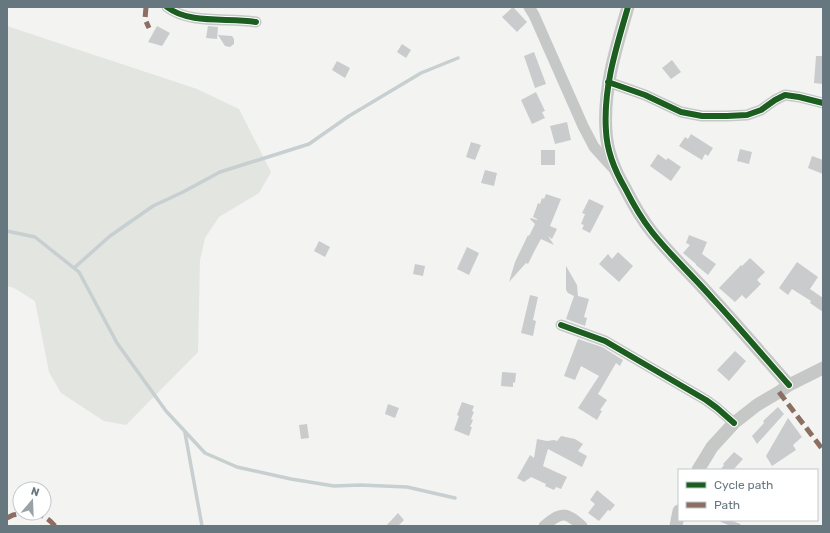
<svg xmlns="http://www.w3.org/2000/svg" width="830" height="533" font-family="Rubik,sans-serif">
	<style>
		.green { fill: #e2e5e0 }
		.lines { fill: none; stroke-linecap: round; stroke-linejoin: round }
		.stream { stroke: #c7cfd0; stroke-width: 3.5 }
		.building { fill: #cacbcc }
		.service { stroke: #c6c8c8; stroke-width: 5.5 }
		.minor { stroke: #c6c8c8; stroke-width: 11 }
		.tertiary { stroke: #c6c8c8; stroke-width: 13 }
		.quiet { stroke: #8d6e63; stroke-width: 5; stroke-dasharray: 10 5; stroke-linecap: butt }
		.cycleway-casing { stroke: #fff; stroke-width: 8 }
		.cycleway { stroke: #1b5e20; stroke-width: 6 }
	</style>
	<rect width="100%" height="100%" fill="#f3f3f2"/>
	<!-- green -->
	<path class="green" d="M7 26 197 89 239 109 271 172 259 193 219 217 205 238 200 260 198 352 126 425 104 421 61 393 49 372 35 301 14 288 7 286Z"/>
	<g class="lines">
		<!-- stream -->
		<path class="stream" d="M7 231 35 237 79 272 117 343 166 411 205 453 237 467 291 479 334 486 360 485 407 487 455 498
			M74 268 110 236 153 206 183 192 220 172 309 144 349 116 421 73 458 58
			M185 433 202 526"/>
	</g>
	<!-- building -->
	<path class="building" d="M513 7 527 22 517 32 502 17Z
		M157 26 170 33 162 46 148 42Z
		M208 26 218 27 217 39 206 38Z
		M218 35 232 36 234 39V44L230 47 225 46Z
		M402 44 411 50 406 58 397 52Z
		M534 52 546 84 535 88 524 56Z
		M816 56H823V84L814 83Z
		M672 60 681 72 671 79 662 68Z
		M337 61 350 68 345 78 332 70Z
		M536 92 545 111 542 112 545 118 532 124 521 100Z
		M567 122 571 140 555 144 550 126Z
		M691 134 713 148 708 156 705 154 702 160 679 146 685 137 688 139Z
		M471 142 481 145 475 160 466 157Z
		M740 149 752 152 749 164 737 161Z
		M541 150H555V165H541Z
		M658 154 666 160 668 158 681 167 671 181 650 166Z
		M812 156 823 160V174L808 168Z
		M485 170 497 173 494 186 481 183Z
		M546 194 561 199 550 226 557 229 552 239 548 236 554 245 541 239 535 250 528 264 526 263 509 282 515 262 528 235 529 236 535 224 530 219 531 218 537 220V219L533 217 538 203 540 204 542 198 544 199Z
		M589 199 604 206 590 233 582 229 584 225 581 224 585 214 582 213Z
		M689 235 707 242 702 254 716 264 708 275 696 265V264L683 253 690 245 686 243Z
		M319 241 330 247 325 257 314 251Z
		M467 247 479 253 469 275 457 269Z
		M618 252 633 266 619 282 599 264 608 254 612 259Z
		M750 258 765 272 757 280 761 284 746 299 742 295 735 302 719 288 741 265 742 266Z
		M797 262 818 277 810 289 823 298V312L810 303 811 301 792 289 788 295 779 288Z
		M415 264 425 266 423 276 413 274Z
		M566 266 577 285 578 296 589 299 584 317 587 318 585 326 566 319 574 296 568 293 566 290Z
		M530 295 538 297 533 320 536 321 533 336 521 333Z
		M578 339 602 347 623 360 620 366 616 363 598 394 607 400 600 410 602 411 597 420 578 408 599 376 581 366 575 380 564 376Z
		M735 351 746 361 729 381 717 370Z
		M502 372 516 373 515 383 513 382V387L501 386Z
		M462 402 474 406 472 411 474 412 471 419 473 420 470 427H472L469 436 454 430 459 416 457 415Z
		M388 404 399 408 395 418 385 414Z
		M778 407 784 414 757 444 752 436 764 423 763 421Z
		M788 418 802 437 793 445 796 450 772 466 766 456Z
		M307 424 309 438 301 439 299 425Z
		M561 436 575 439 583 444 578 451 587 456 582 467 548 449 543 466 567 477 561 489 556 487 554 490 545 486 546 484 531 477 524 482 517 478 530 455 534 458 537 439 547 441 554 440 557 441Z
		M734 452 743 459 733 470H720L724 465 723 464Z
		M597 490 615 505 610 511 608 510 599 521 588 513 595 504 590 500Z
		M398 513 404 520 398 526H386Z"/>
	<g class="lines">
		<!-- service -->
		<path class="service" d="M723 520 738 526"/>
		<!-- minor -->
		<path class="minor" d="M167 7C190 25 229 17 256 22
			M529 7 534 15 583 126 594 147 614 169
			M608 82 645 95 681 112 702 116H727L747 115 761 110 775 100 785 95 799 97 823 103
			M561 325 605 341 706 400 717 408 734 423
			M544 526C561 512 565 511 582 526"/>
		<!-- tertiary -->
		<path class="tertiary" d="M628 7C616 48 603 89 606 131 607 152 615 171 625 188 633 204 641 218 652 232 671 256 693 276 713 299 739 327 764 357 789 385
			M698 470 712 447 734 423 757 405 779 392 789 385 823 368
			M676 526 679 511"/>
		<!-- quiet -->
		<path class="quiet" d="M146 7 145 19 149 28
			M779 392 823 450
			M34 513C43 515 49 519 55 526
			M7 518 13 515 23 513"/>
		<defs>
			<path id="cycleway" d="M167 7C190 25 229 17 256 22
				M628 7C616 48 603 89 606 131 607 152 615 171 625 188 633 204 641 218 652 232 671 256 693 276 713 299 739 327 764 357 789 385
				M608 82 645 95 681 112 702 116H727L747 115 761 110 775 100 785 95 799 97 823 103
				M561 325 605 341 706 400 717 408 734 423"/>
		</defs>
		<!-- cycleway casing -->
		<use href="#cycleway" class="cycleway-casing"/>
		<!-- cycleway -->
		<use href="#cycleway" class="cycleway"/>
	</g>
	<!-- border -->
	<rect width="830" height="533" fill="none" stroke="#67777f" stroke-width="16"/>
	<!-- legend -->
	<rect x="678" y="469" width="140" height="52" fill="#ffffff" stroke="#c2c9cc"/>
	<rect x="686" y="482" width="20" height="6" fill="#1b5e20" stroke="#c2c9cc"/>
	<text x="714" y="489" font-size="12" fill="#67777f">Cycle path</text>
	<rect x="686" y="502" width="20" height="6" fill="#8d6e63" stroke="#c2c9cc"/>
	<text x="714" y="509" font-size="12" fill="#67777f">Path</text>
	<!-- north arrow -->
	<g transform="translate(32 501) rotate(19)"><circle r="19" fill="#ffffff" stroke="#c2c9cc"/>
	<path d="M0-3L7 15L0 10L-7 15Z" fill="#98a2a7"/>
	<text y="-6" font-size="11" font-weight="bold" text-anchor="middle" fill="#67777f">N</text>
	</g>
</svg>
